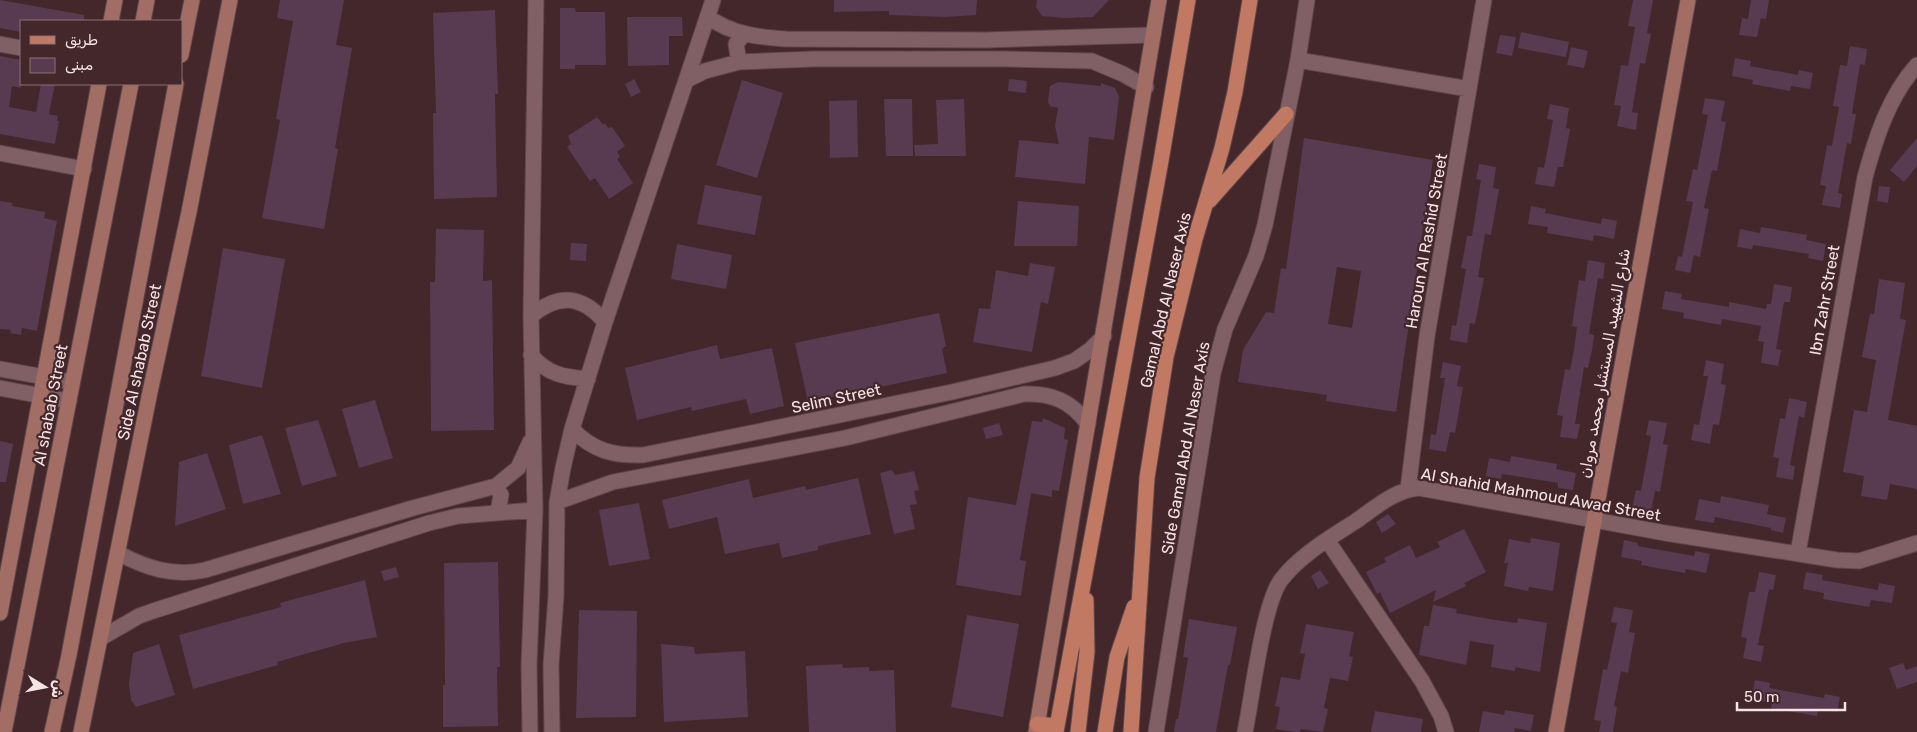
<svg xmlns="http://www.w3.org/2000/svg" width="1917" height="732" font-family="Rubik,'Noto Sans Arabic',sans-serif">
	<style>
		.building { fill: #583b51; fill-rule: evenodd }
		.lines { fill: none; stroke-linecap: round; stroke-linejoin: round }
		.street-casing { stroke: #5e464a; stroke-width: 17 }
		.secondary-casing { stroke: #5e464a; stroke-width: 17 }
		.primary-casing { stroke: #5e464a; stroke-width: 17 }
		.street { stroke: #816065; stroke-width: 15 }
		.secondary { stroke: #a16d64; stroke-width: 15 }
		.primary { stroke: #c17963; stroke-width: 15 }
		.labels { text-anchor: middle; stroke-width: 4.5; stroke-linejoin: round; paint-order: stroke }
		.street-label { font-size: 16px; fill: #f6e3e5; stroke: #43272b }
	</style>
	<rect width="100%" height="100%" fill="#43272b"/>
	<!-- building -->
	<path class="building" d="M0 0 84 15V21H21V32L0 28Z
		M280 0H344L336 45 352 48 335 148 338 149 324 229 262 218 280 120 276 119 293 21 277 18Z
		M834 0H977L976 15 946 17 889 15V11L834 12Z
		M1037 0H1109L1093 17 1065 18 1042 16 1036 7Z
		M1633 0H1653L1647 33 1651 34 1645 64 1640 63 1632 112 1638 113 1636 130 1617 126 1621 106 1614 105 1621 65 1628 66 1635 27 1628 26Z
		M1751 0H1769L1766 19 1761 18 1757 37 1739 35 1742 18 1748 19Z
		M560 8H575L576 12H605L606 65H575V69H560Z
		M495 10 498 94H495L497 197 434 199 433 113H436L433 13Z
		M627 17H682L683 36H669V65L628 66Z
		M1521 32 1569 42 1566 57 1518 48Z
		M1500 35 1516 37 1512 56 1496 53Z
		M1850 46 1867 49 1865 65 1860 64 1852 114H1856L1851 144 1847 143 1838 193 1842 194 1840 208 1822 205 1826 186 1820 185 1827 145 1832 146 1839 107 1833 106 1840 65 1847 66Z
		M1571 47 1588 51 1584 68 1567 65Z
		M0 56 21 60V88L12 86 9 107 36 112 41 84H55L49 114 58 116 57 121H59L55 144 0 134Z
		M1735 58 1751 61 1750 66 1798 75 1799 70 1813 73 1810 89 1791 86 1790 91 1752 84 1753 80 1732 76Z
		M634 79 641 92 631 97 625 84Z
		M1009 79 1027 81 1026 93 1008 91Z
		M742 80 783 93 757 178 716 165Z
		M1058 82 1101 86V83L1115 88 1119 97 1114 140 1089 137 1085 184 1015 177 1019 140 1059 144 1055 126 1058 108 1050 106 1048 102 1050 86Z
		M1705 98 1725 101 1721 121 1726 122 1717 171 1712 170 1704 208 1709 209 1700 257 1694 255 1690 273 1675 270 1678 256 1682 257 1693 202 1686 201 1693 169 1697 170 1708 115 1702 114Z
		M884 99H912L913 156H886Z
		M964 99 966 156H915L914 145 938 144 936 100Z
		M857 100 858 157 830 158 829 101Z
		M1550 104 1569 108 1566 128 1570 129 1563 167H1558L1554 187 1535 184 1538 167 1544 168 1553 120 1547 119Z
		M597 117 603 125 605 123 608 128 612 127 625 146 617 152 620 157 617 159 633 183 609 199 595 178 590 181 567 147 571 144 568 136Z
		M1304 138 1433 160 1396 412 1326 401 1327 395 1238 382 1243 350 1266 312 1274 313 1281 268 1286 269ZM1337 267 1361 271 1352 328 1328 324Z
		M1917 138V166L1904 182 1890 170Z
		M1479 164 1496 167 1493 188 1499 189 1491 235 1485 234 1478 277 1484 278 1475 324 1470 323 1467 343 1450 340 1452 325 1456 326 1466 269 1461 268 1464 253 1467 236H1472L1481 180 1476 179Z
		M705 185 762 196 755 235 697 224Z
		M1879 186 1890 187 1888 203 1877 201Z
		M0 201 12 203V206L45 212 44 218 57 221 37 331 22 328 21 335 10 333 11 330 0 329Z
		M1018 201 1079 206 1077 246H1014Z
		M1531 206 1546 209 1545 213 1601 224 1602 218 1617 221 1614 239 1594 235 1593 241 1547 233 1548 227 1528 224Z
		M1761 227 1807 235 1806 240 1826 244 1823 261 1808 258 1809 254 1753 245 1752 249 1737 247 1740 229 1760 233Z
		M436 229 484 230 483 281 492 280 494 430 431 431 430 282H435Z
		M571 243 587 244 586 261 570 260Z
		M677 244 732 255 726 289 671 279Z
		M223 248 285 259 262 388 201 376Z
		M1588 260 1605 263 1603 279 1598 278 1589 334 1594 335 1592 350 1588 368 1584 367 1575 424H1580L1577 439 1560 437 1563 416 1557 415 1565 369 1570 370 1574 350 1577 327 1572 326 1579 280 1585 281Z
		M1030 263 1055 267 1048 304 1041 302 1032 352 973 342 979 308 990 309 996 270 1028 276Z
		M1879 279 1905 283 1900 319 1906 320 1888 420 1917 426V489L1890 484 1887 500 1861 496 1864 476 1843 472 1854 410 1867 412 1876 360 1862 357 1870 314H1874Z
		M1774 284 1792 287 1790 302H1784L1776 349 1781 350 1778 366 1761 363 1764 342 1758 341 1761 326 1722 319 1721 325 1683 318 1684 313 1662 309 1665 291 1682 294 1681 299 1729 307V302L1766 309 1767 304H1771Z
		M939 313 946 346 942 349 947 373 808 402 795 343Z
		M717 345 720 359 772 348 784 406 750 414 746 399 692 411 691 407 637 420 625 368Z
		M1706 360 1724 364 1721 384 1726 385 1719 425 1713 424 1710 444 1691 440 1694 424 1699 425 1708 376H1703Z
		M1443 362 1461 366 1457 386 1463 387 1455 433 1450 432 1446 452 1429 449 1431 434 1436 435 1445 378H1440Z
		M1789 398 1807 402 1804 418 1799 416 1790 465 1795 466 1793 480 1776 477 1779 458 1773 457 1780 418 1785 419Z
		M375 400 393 458 359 468 342 409Z
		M1043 418 1065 428 1064 439 1068 440 1059 491 1052 490V497L1031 493 1020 560 1026 561 1021 596 956 585 968 497 1016 505 1032 421 1042 422Z
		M318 420 337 476 302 486 285 428Z
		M1649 420 1667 423 1663 444 1668 445 1660 492 1655 491 1651 511 1632 508 1636 490 1641 491 1651 436 1646 435Z
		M999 423 1003 435 986 439 983 428Z
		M262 435 281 494 243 504 229 445Z
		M0 441 13 444 6 482H0Z
		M207 453 226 509 175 526 179 462Z
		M1511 456 1557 464 1556 469 1576 473 1573 490 1558 488V483L1502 474 1501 479 1486 476 1489 458 1510 462Z
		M892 470 895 475 914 471 919 490 914 491 917 504 910 505 915 529 894 534 880 473Z
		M858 478 871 534 818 546V550L782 558 779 543 725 554 717 517 669 529 662 500 749 479 753 498 805 486 806 490Z
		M1721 496 1769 505 1767 514 1786 518 1783 533 1771 530V528L1715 517 1714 523 1695 520 1699 499 1720 503Z
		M639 503 650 559 609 566 599 510Z
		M1388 514 1396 524 1382 533 1376 522Z
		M1464 529 1486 572 1464 583 1466 586 1433 602 1436 590 1390 613 1380 592 1377 594 1366 572 1386 562 1384 558 1410 545 1416 558 1440 547 1437 542Z
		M1531 538 1560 543 1553 591 1529 587 1528 591 1504 586 1508 562 1504 564 1509 539 1530 543Z
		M1624 540 1638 543V546L1694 556 1695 551 1710 554 1706 573 1686 569 1685 573 1641 565 1642 561 1621 557Z
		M498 562 500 667H497L498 726 443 727V685H445L444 563Z
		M396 567 399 577 384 581 381 571Z
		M1320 570 1329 583 1318 589 1311 576Z
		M1759 572 1776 575 1773 590 1769 589 1758 645 1764 646 1761 662 1743 658 1747 638 1741 637 1749 592H1755Z
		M1806 572 1823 575 1822 580 1878 590 1879 583 1895 586 1892 603 1871 600 1869 607 1823 599 1824 593 1803 589Z
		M365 580 377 637 344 643 277 662 278 665 193 689 179 635 281 607 280 603Z
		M1433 605 1457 609 1456 613 1495 620 1517 623 1518 618 1547 623 1540 672 1515 667V671L1491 667 1494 645 1470 641 1466 665 1419 655 1424 626H1429Z
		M1614 607 1633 610 1629 632 1635 633 1628 673 1621 671 1614 706 1617 707 1613 732H1599L1601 721 1594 720 1603 669 1607 670 1617 623 1611 622Z
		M579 610 637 611 636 717 576 718Z
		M967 615 1019 624 1003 717 951 707Z
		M1189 619 1237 627 1230 665H1228L1216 732H1174L1176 719H1178L1188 658 1183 657Z
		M1306 624 1354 632 1349 656 1353 657 1348 681 1330 678 1324 708 1328 709 1323 732 1301 729 1300 732H1295L1276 729 1280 707 1275 706 1281 677 1300 680 1305 654 1300 653Z
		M159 644 175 695 136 707 131 700 129 684 133 653Z
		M661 644 694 647 695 654 745 651 748 717 664 722Z
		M1903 663 1906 670 1917 666V682L1897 689 1889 668Z
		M842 664 843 668 869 667V671L894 670 896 732H809L806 666Z
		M1755 680 1770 683 1769 688 1824 698 1825 694 1840 697 1837 712 1818 709 1817 716 1771 708 1772 703 1751 699Z
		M1505 710 1534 715 1531 731 1515 728 1514 732H1479L1483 711 1504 715Z
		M1375 711 1423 719 1421 732H1371Z"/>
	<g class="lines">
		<defs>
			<path id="street" d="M708 17C732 34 756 37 786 39L985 40 1153 35
				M0 44 21 48
				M1298 60 1469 89
				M739 62 736 44 744 34
				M687 80 705 71 739 62 814 59H1005L1092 61 1123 74 1146 87
				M0 153 84 169
				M531 316C558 293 582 295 605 322
				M531 355C547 374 563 377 588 379
				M0 369 72 382
				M0 388 69 401
				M572 429C593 451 614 456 643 455L952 392 1055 368 1074 361 1090 350 1104 336
				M496 486 501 495 498 512
				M1408 489 1427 336 1484 0
				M557 502 613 482 845 438 1024 394C1052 393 1071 401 1088 424
				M1327 540 1422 681 1441 716 1446 732
				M118 553C146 568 173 577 205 570L413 508 496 486 518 468 530 442
				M1798 553 1865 177C1876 137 1889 96 1917 65
				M101 638 139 616 153 611 429 523 458 516 535 510
				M530 732 529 665 535 510 531 316 536 0
				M552 732 551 665 556 596 557 502 563 468 572 429 605 322 713 0
				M1156 732 1213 373 1225 329 1256 256 1265 225 1298 60 1307 0
				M1245 732C1252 698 1263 604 1281 580 1300 555 1330 538 1356 521 1376 507 1395 490 1419 488L1665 533 1837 560 1859 561 1917 543"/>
			<path id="secondary" d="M111 21 115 0
				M143 21 147 0
				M181 55 192 0
				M0 613 99 84
				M4 732 131 84
				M52 732 69 655 176 84
				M81 732 150 392 189 212 230 0
				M1036 732 1159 0
				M1556 732 1688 0"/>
			<path id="primary" d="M1209 201 1286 114
				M1037 724 1057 726
				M1056 732 1161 161 1188 0
				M1078 732 1087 652 1086 600
				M1105 732 1117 657 1134 607
				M1131 732 1147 478 1166 357 1195 239 1222 148 1235 92 1250 0"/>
		</defs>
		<!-- street casing -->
		<use href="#street" class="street-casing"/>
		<!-- secondary casing -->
		<use href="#secondary" class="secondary-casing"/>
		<!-- primary casing -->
		<use href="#primary" class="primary-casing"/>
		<!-- street -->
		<use href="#street" class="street"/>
		<!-- secondary -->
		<use href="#secondary" class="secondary"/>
		<!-- primary -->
		<use href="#primary" class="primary"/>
	</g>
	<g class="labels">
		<!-- street labels -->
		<g class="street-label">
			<text transform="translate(1426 241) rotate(-80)" y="6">Haroun Al Rashid Street</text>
			<text transform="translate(1165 300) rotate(-77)" y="6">Gamal Abd Al Naser Axis</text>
			<text transform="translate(1824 300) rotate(-80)" y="6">Ibn Zahr Street</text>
			<text transform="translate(139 362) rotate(-78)" y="6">Side Al shabab Street</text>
			<text transform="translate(1604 363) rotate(-80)" y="6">شارع الشهيد المستشار محمد مروان</text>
			<text transform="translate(836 398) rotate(-12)" y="6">Selim Street</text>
			<text transform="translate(50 405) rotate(-79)" y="6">Al shabab Street</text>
			<text transform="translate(1185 448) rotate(-80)" y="6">Side Gamal Abd Al Naser Axis</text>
			<text transform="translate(1541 494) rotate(10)" y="6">Al Shahid Mahmoud Awad Street</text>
		</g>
	</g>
	<!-- legend -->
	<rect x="20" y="20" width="162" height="65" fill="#43272b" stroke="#8b7275"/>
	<rect x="30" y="36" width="25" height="8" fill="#c17963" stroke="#8b7275"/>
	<text x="65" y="45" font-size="15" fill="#f6e3e5">طريق</text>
	<rect x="30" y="58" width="25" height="15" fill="#583b51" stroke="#8b7275"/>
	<text x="65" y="70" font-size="15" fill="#f6e3e5">مبنى</text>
	<!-- north arrow -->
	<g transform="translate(45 687) rotate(100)" stroke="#43272b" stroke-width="4" paint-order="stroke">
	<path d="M0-4L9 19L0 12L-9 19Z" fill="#f6e3e5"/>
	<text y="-8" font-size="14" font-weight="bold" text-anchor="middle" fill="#f6e3e5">ش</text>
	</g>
	<!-- scale -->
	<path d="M1737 702v8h108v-8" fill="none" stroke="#f6e3e5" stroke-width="2.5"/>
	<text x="1744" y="702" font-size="15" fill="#f6e3e5" stroke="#43272b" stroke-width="4" paint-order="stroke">50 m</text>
</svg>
